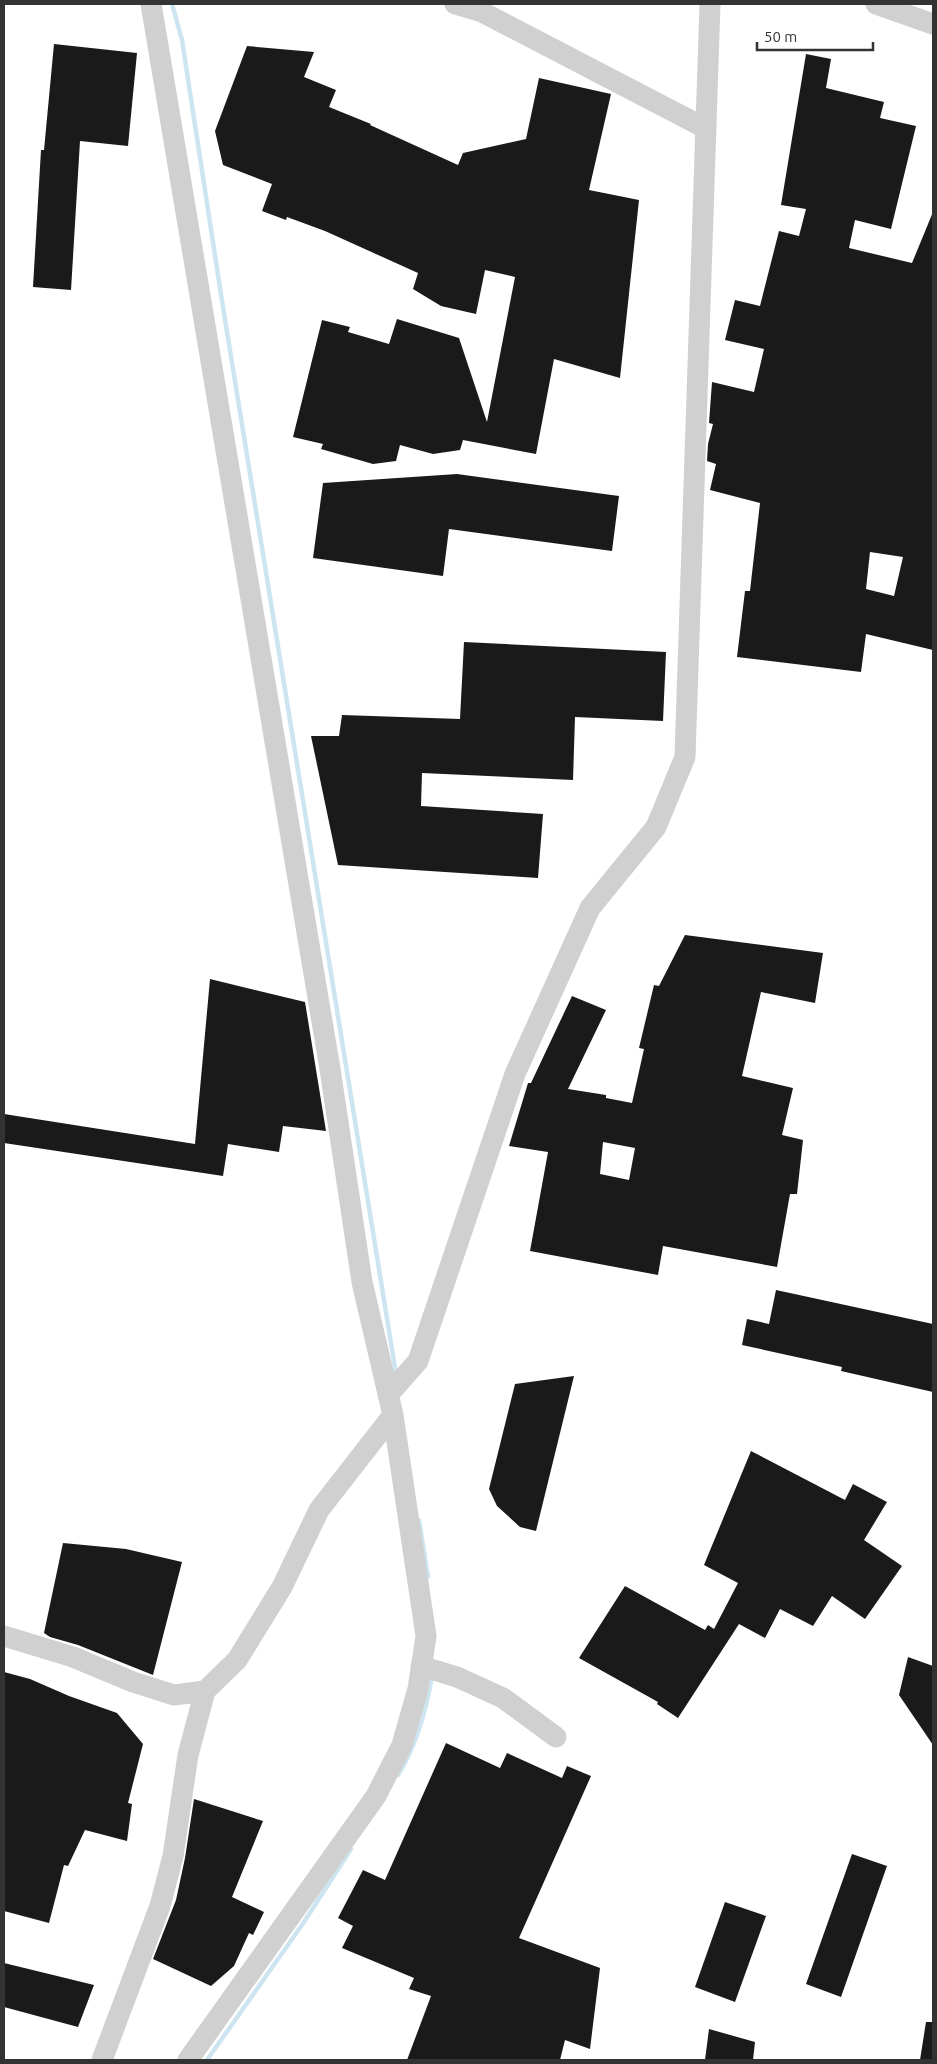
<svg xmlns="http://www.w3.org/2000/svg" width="937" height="2064" font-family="Ubuntu,sans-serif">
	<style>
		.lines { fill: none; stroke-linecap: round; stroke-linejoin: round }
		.stream { stroke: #cde5f0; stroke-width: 4.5 }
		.building { fill: #1a1a1a; fill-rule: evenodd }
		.minor { stroke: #d0d0d0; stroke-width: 21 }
	</style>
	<rect width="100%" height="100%" fill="#fff"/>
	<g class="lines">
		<!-- stream -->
		<path class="stream" d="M172 4 182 40 222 301 396 1374
			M419 1520 428 1577
			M398 1775C417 1744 426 1711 432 1676
			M207 2060 302 1925 351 1849"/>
	</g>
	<!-- building -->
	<path class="building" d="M54 44 137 53 128 146 80 141 71 290 33 287 41 150H44Z
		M247 46 314 52 304 77 336 90 329 107 371 124 370 125 458 165 463 153 526 139 539 78 611 94 589 190 639 200 620 378 554 359 536 454 463 440 460 450 433 454 400 445 396 461 373 464 321 449 323 444 293 437 322 320 350 327 348 332 389 344 397 319 459 338 487 422 515 277 485 270 476 314 441 306 413 289 418 273 325 231 287 217 286 220 262 211 272 184 223 165 215 131Z
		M806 54 831 59 826 88 884 102 880 118 916 126 891 229 855 220 849 248 912 263 933 212V650L866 634 861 672 737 657 745 591H750L760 503 710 490 716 464 707 461 708 444 713 424 709 423 712 382 754 392 764 349 725 340 735 300 760 306 779 231 799 236 806 209 781 205ZM870 552 903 557 894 596 866 589Z
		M457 474 619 496 612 551 449 529 443 576 313 558 323 483Z
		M464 642 666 652 663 721 575 717 573 780 422 773 421 806 543 814 538 878 338 865 311 736H339L342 715 460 719Z
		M685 935 823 953 815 1003 761 992 742 1076 793 1088 782 1135 803 1140 797 1194H790L777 1267 663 1246 658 1275 530 1251 548 1152 509 1146 528 1083H531L572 996 606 1010 568 1089 606 1095V1098L632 1103 644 1049 639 1048 654 985 659 986ZM603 1142 635 1148 629 1180 600 1174Z
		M210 979 305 1002 326 1131 283 1126 279 1152 228 1144 223 1176 4 1143V1114L195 1144Z
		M776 1290 933 1324V1392L841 1371 842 1367 742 1345 747 1319 769 1324Z
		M574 1376 536 1531 520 1527 497 1506 489 1489 515 1384Z
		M751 1451 845 1500 853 1484 887 1502 864 1540 902 1566 865 1619 832 1596 813 1626 780 1609 765 1638 739 1624 678 1718 657 1704 658 1702 579 1658 625 1586 705 1630 708 1625 714 1629 738 1583 704 1565Z
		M63 1543 126 1549 182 1562 153 1675 78 1645 50 1637 44 1633Z
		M908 1657 933 1666V1745L899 1695Z
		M4 1672 30 1679 69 1696 117 1713 143 1744 128 1803 132 1804 127 1841 85 1830 68 1866 64 1865 49 1923 4 1911Z
		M446 1743 500 1768 507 1753 562 1778 567 1766 591 1776 519 1938 600 1968 590 2049 565 2040 560 2060H407L431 1996 409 1989 414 1978 342 1948 353 1926 338 1918 363 1870 385 1880Z
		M194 1799 263 1821 232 1897 264 1912 253 1935 249 1933 234 1966 211 1986 153 1959 176 1900 185 1858Z
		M852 1854 887 1866 841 1997 806 1984Z
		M725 1902 766 1916 735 2002 695 1987Z
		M4 1963 94 1985 78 2027 4 2007Z
		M926 2022H933V2060H920Z
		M709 2029 755 2042 753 2060H705Z"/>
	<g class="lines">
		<!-- minor -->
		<path class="minor" d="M151 4 330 1069 362 1282 393 1415 426 1636 418 1689 402 1745 376 1796 188 2060
			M455 4 482 12 705 128
			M876 4 933 24
			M388 1395 418 1361 515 1074 590 908 656 827 685 757 710 4
			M4 1636 73 1657 133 1682 174 1695 205 1691 237 1660 282 1587 319 1510 393 1415
			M421 1666 457 1677 503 1698 556 1737
			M102 2060 160 1906 173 1856 188 1755 205 1691"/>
	</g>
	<!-- border -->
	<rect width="937" height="2064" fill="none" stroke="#333333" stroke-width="10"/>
	<!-- scale -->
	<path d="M757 42v8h116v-8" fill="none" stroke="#333333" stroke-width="2.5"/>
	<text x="764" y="42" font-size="15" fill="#333333" stroke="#ffffff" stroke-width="4" paint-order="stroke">50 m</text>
</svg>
